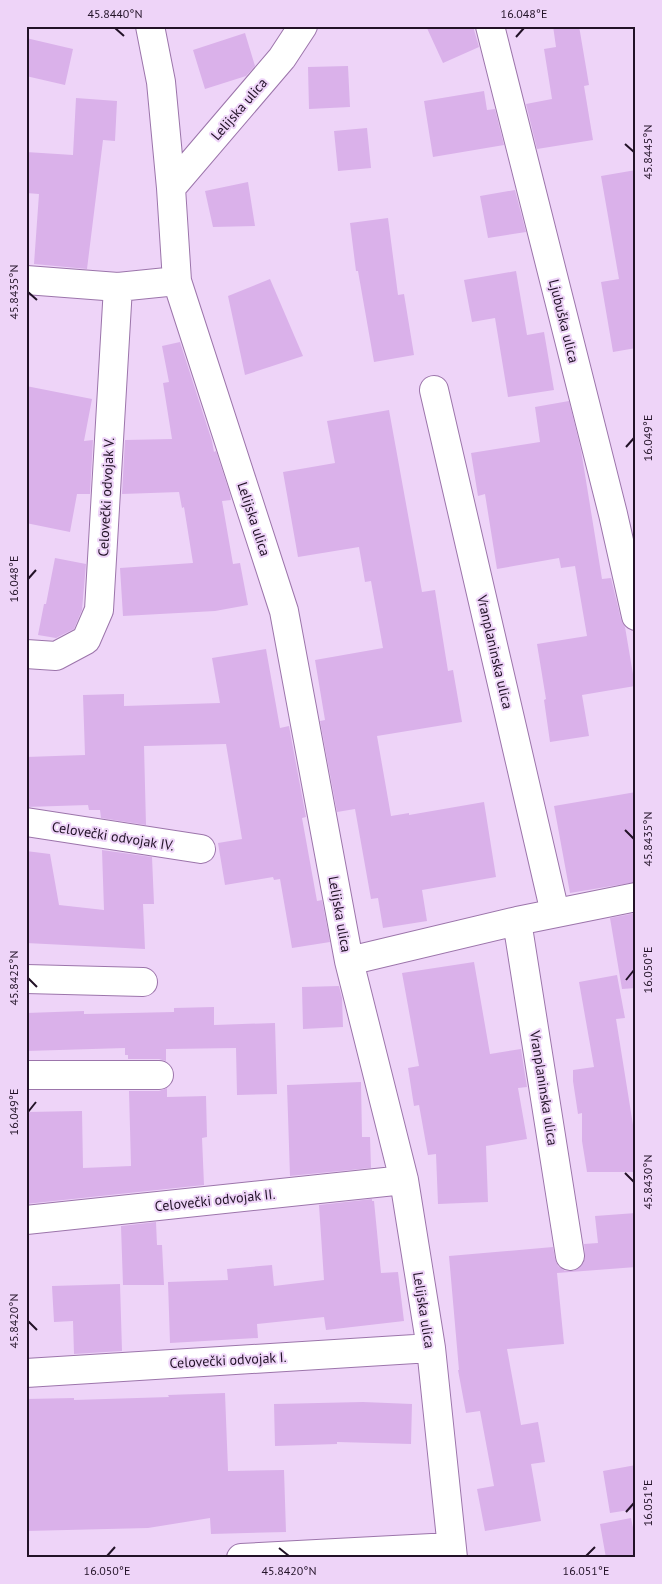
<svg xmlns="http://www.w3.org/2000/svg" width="662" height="1584" font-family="'PT Sans',sans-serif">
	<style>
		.building { fill: #dab1ea }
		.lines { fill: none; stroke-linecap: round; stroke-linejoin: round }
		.minor-casing { stroke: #9c75ab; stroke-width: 30 }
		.minor { stroke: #fff; stroke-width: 28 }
		.ticks { fill: none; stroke: #221227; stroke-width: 2 }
		.labels { text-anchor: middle; stroke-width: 4; stroke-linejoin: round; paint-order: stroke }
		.street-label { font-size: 14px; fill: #221227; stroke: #eed4f8 }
		.neatline { fill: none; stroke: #221227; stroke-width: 2 }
		.ticks-label { font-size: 12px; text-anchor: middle; fill: #221227 }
	</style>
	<rect width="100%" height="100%" fill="#eed4f8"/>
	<!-- building -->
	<path class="building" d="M426 26H473L479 47 443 63Z
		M553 26H579L589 85 584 86 593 140 537 149 526 104 552 99 544 49 556 47Z
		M245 33 255 66 246 76 205 89 193 50Z
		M26 38 73 49 65 85 26 76Z
		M348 66 350 107 309 109 308 67Z
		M484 91 487 110 495 109 504 145 433 157 424 101Z
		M76 98 117 101 115 141 103 140 87 269 34 264 39 194 26 193V152L73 155Z
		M367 128 371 168 338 171 334 131Z
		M636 170V348L613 352 601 282 619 279 601 176Z
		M248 182 255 226 213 227 205 191Z
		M515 190 526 232 488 238 480 196Z
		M388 218 398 295 404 294 414 355 374 362 358 271H356L350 223Z
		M516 271 527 335 544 332 554 390 508 397 495 318 472 322 464 280Z
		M270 279 303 356 245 375 228 296Z
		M180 342 212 441 214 452 216 451 230 494 231 500 222 501 233 564 240 563 248 605 215 611 123 616 120 568 193 563 184 507 182 508 179 492 122 494 125 440 172 439 163 383 169 382 162 346Z
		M26 386 92 399 84 441 93 440 90 494H77L70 532 26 523Z
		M569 401 581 450 602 579 611 578 621 619 625 627 635 686 582 695 589 736 550 742 544 700 546 699 537 644 587 636 575 566 561 568 559 558 497 569 485 494 478 496 471 453 540 442 535 407Z
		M389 410 422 592 435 590 448 671 453 670 462 722 377 736 391 816 409 813V815L484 802 496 877 422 890 427 921 383 928 378 898 371 899 355 809 337 812 320 721 325 720 315 660 383 648 371 581 365 582 359 547 298 557 283 472 335 463 327 421Z
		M55 558 86 564 82 610 74 629 56 638 38 635 44 604H46Z
		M266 649 280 728 289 726 306 817 302 818 317 901 322 900 330 942 292 948 280 879 274 880 273 877 225 885 218 843 242 839 226 744 144 746 146 825 101 818 100 810H89L88 805 26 807V757L85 755 83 695 124 694V706L220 703 212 658Z
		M636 792V882L570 893 554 806Z
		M102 850 152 857 154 904H143L145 949 26 943V851L50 854 59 905 104 910Z
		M636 913V988L622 989 610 918Z
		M474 962 490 1054 521 1049 527 1087 518 1088 527 1139 486 1146 488 1202 438 1204 436 1154 428 1155 419 1105 414 1106 408 1068 419 1066 402 973Z
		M617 975 625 1018 616 1019 633 1125H636V1172H587L582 1141V1113L578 1114 573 1081V1070L594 1067 579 982Z
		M339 986 342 998 343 1027 303 1029 302 987Z
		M214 1007V1025L275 1023 277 1094 237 1095 236 1048 166 1049V1061L159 1059H128V1055H125V1048L26 1051V1013L84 1011V1014L174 1012V1008Z
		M361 1082 362 1137H370L371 1168 290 1176 287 1085Z
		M167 1088V1097L206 1096 207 1137 202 1138 204 1185 26 1204V1173L29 1172 27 1112 82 1111 83 1168 131 1166 129 1091H159Z
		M372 1199V1201H374L381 1273 398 1272 404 1321 326 1330 324 1317 257 1324 258 1338 170 1343 168 1282 228 1280 227 1269 272 1265 274 1286 324 1280 319 1205Z
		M636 1213V1267L557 1273 564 1344 507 1349 521 1425 538 1422 545 1462 531 1464 541 1521 485 1531 477 1489 494 1486 480 1411 466 1413 458 1370H459L449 1256 553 1247 555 1258 558 1266 565 1271H573L579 1268 584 1262 585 1254 584 1244 598 1243 595 1216Z
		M156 1222 157 1245H162L164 1285H123L121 1226Z
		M120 1284 122 1351 74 1354 73 1321 54 1322 52 1286Z
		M225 1393 228 1471 284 1470 286 1532 211 1534 210 1518 148 1528 26 1531V1399L74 1398V1400L169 1397 168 1395Z
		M363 1402 412 1404 411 1444 337 1442V1444L275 1446 274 1404Z
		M636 1465V1509L610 1513 603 1471Z
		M631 1518 636 1542V1558H606L600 1524Z"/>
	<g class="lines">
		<defs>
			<path id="minor" d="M150 26 161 82 171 188 177 281 284 611 349 961 404 1180 431 1348 453 1558
				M490 26 613 514 636 616
				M171 188 282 58 303 26
				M26 280 118 287 177 281
				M434 390 555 913
				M26 654 56 656 86 640 99 610 118 287
				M26 822 201 849
				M517 921 570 1256
				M349 961 517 921 636 897
				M26 979 143 982
				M26 1075H159
				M26 1220 404 1180
				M26 1373 431 1348
				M241 1558 451 1547"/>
		</defs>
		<!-- minor casing -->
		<use href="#minor" class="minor-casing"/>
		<!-- minor -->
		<use href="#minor" class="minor"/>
	</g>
	<!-- ticks -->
	<path class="ticks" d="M115 28 124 36M516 37 524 28M625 144 634 152M28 292 37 300M626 447 634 438M28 579 36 570M625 830 634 839M28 978 37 987M626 980 634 970M28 1112 36 1102M625 1173 634 1182M28 1321 37 1330M626 1512 634 1503M279 1548 289 1556M107 1556 115 1547M586 1556 595 1547"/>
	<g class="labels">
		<!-- street labels -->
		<g class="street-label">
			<text transform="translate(239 109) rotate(-49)" y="5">Lelijska ulica</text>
			<text transform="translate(564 321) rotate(76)" y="5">Ljubuška ulica</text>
			<text transform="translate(106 497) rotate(-87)" y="5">Celovečki odvojak V.</text>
			<text transform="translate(254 519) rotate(72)" y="5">Lelijska ulica</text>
			<text transform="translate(495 652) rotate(77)" y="5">Vranplaninska ulica</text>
			<text transform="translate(113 836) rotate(9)" y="5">Celovečki odvojak IV.</text>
			<text transform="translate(340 914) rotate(80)" y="5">Lelijska ulica</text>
			<text transform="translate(544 1088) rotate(81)" y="5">Vranplaninska ulica</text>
			<text transform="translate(215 1200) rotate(-6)" y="5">Celovečki odvojak II.</text>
			<text transform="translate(424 1310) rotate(81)" y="5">Lelijska ulica</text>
			<text transform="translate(228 1360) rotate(-3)" y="5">Celovečki odvojak I.</text>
		</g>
	</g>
	<!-- border -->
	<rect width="662" height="1584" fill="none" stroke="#eed4f8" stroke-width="55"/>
	<rect x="28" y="28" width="606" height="1528" class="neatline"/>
	<g class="ticks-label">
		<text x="115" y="18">45.8440°N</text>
		<text x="524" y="18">16.048°E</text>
		<text transform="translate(648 152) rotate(-90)" y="4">45.8445°N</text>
		<text transform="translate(14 292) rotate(-90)" y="4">45.8435°N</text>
		<text transform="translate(648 438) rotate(-90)" y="4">16.049°E</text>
		<text transform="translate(14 579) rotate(-90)" y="4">16.048°E</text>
		<text transform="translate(648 839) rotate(-90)" y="4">45.8435°N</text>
		<text transform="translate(648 970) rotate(-90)" y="4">16.050°E</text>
		<text transform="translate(14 978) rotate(-90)" y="4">45.8425°N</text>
		<text transform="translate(14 1112) rotate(-90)" y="4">16.049°E</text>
		<text transform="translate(648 1182) rotate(-90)" y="4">45.8430°N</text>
		<text transform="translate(14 1321) rotate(-90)" y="4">45.8420°N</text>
		<text transform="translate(648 1503) rotate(-90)" y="4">16.051°E</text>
		<text x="107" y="1575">16.050°E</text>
		<text x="289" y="1575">45.8420°N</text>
		<text x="586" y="1575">16.051°E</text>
	</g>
</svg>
